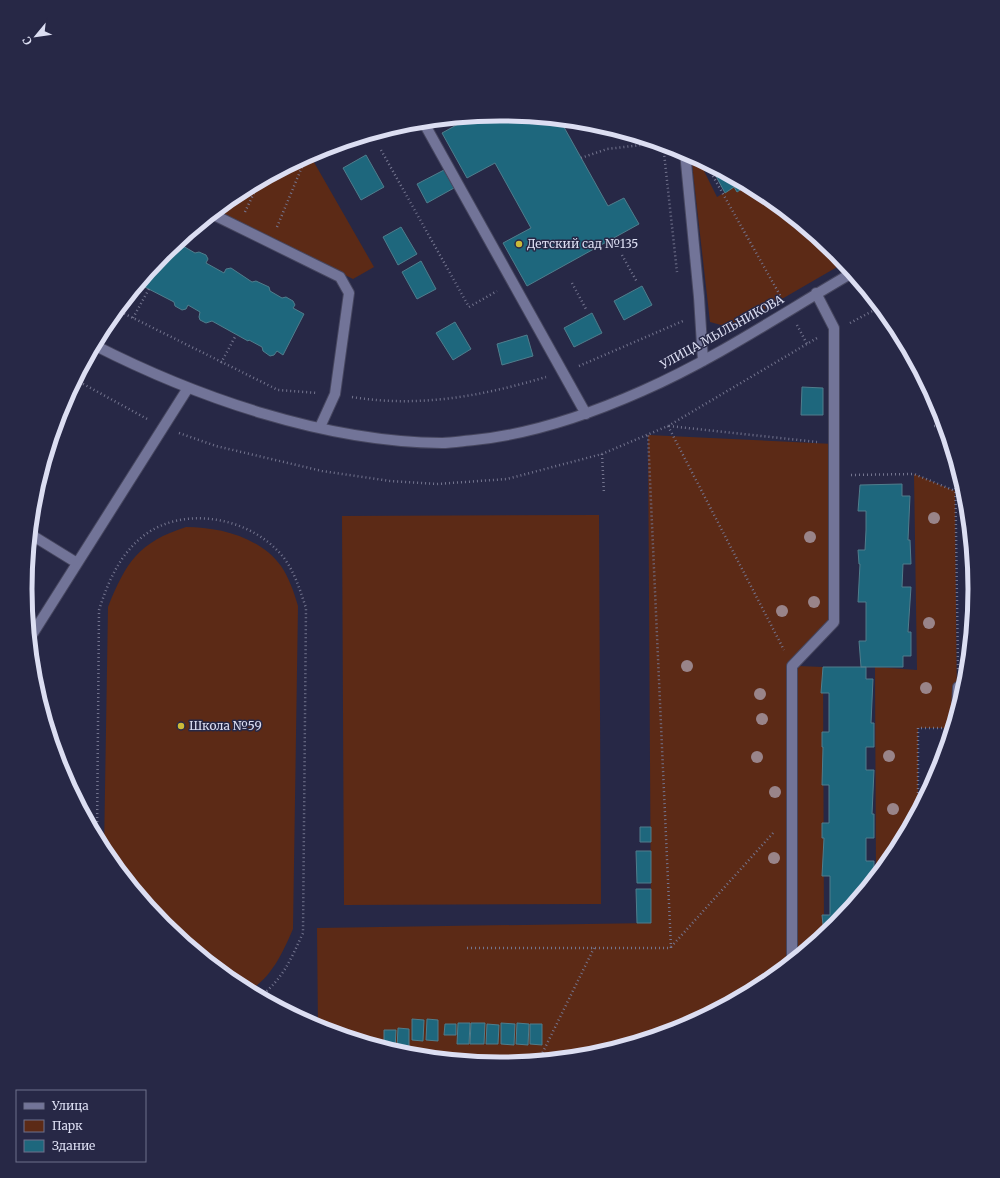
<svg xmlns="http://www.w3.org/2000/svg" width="1000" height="1178" font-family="Merriweather,serif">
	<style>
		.green { fill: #5c2a16 }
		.building { fill: #1e677d; stroke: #507d8c }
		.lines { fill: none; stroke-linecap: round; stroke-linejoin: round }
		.minor-casing { stroke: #46465f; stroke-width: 12 }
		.path { stroke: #74758f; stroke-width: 2.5; stroke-dasharray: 1 3; stroke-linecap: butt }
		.minor { stroke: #727498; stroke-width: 10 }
		.tree { fill: #998489 }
		.poi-dot { fill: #cbba39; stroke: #272846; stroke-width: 1.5 }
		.labels { text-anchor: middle; stroke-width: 3; stroke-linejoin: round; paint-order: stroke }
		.poi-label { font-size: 12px; fill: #dcdef2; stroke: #272846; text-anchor: start }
		.street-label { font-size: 12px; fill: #dcdef2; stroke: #272846 }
		.rim { fill: none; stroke: #dcdef2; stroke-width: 5 }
	</style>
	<rect width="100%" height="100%" fill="#272846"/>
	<!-- green -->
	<path class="green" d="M309 155 311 157 374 267 353 279 215 211 236 194Z
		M691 155 702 161V167L717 197 734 187 737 192 748 185 764 194 836 253 844 263 732 328 710 322Z
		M648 435 834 444V622L798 666 823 667 824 934 764 984 682 1028 592 1055 500 1064 407 1055 318 1028 317 928 651 923Z
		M914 474 955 491 957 712 952 728H918V810L895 853 876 876 875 667 917 670Z
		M599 515 601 904 344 905 342 516Z
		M186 527C219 527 260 537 281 566 289 578 294 592 298 606L293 929C283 952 272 977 249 991L236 984 164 925 104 851 108 607C126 562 139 542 186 527Z"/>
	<!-- building -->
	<path class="building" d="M500 114 560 120 608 206 624 198 639 224 527 286 503 243 531 228 495 163 467 178 442 133 471 117Z
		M366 155 384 187 361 200 343 168Z
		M710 165 748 185 737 192 734 187 725 193Z
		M444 170 454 188 427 203 417 184Z
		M401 227 417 254 398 265 383 237Z
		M179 241 182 242 183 246 195 253 199 252 206 255 208 259 206 263 224 273 226 269 231 268 252 282 256 281 269 287 270 291 282 298 286 297 293 301 295 305 293 308 304 314 283 355 277 351 274 355 270 356 263 351 262 347 249 340 248 341 212 321 206 323 200 320 199 317 200 312 188 305 186 309 182 310 175 306 174 302 139 284 164 253Z
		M421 261 436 289 417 299 402 272Z
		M642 286 652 305 624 320 614 301Z
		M592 313 602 333 574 347 564 328Z
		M455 322 471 349 453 360 436 333Z
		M527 335 533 356 502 365 497 344Z
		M802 387 823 388V415H801Z
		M902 484V496H910L908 540H910L911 564H903L902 587H911L908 632H911V656H903V667H861L859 641H866V602H858L860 564H859L858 550H865L866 530V511H858L860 485Z
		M823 667H866V679H873L871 723H874V747H866V770H874L872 814H874V838H866V861H874V878L836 925 824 934 822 915H830V876H822L824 838H822V823H829V785H822L823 747H822V732H829V693H821Z
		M640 827H651V842H640Z
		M636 851H651V883H637Z
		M636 889H651V923H637Z
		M412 1019 424 1020 423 1041 412 1040Z
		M427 1019 438 1020V1041L426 1040Z
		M458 1023H470L469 1044H457Z
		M471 1023H485L484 1044H470Z
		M501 1023 515 1024 514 1045 501 1044Z
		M517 1023 529 1024 528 1045 516 1044Z
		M445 1024H456V1035H444Z
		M487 1024 499 1025 498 1044H486Z
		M530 1024H542V1045L530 1044Z
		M398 1028 409 1029V1048H397Z
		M384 1030H396L395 1049 384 1048Z"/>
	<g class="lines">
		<defs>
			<path id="minor" d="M425 125 586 414
				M685 152 699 297 703 361
				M212 214 340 277 349 293 335 394 320 427
				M94 345C198 398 325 442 442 443 452 443 463 441 474 440 533 434 588 415 642 391 715 359 783 313 852 273
				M30 534 77 563
				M30 638 188 388
				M957 710 958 687H964
				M792 961V666L834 622V328L816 293"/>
		</defs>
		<!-- minor casing -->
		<use href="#minor" class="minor-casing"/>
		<!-- path -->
		<path class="path" d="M663 144 677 272
			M381 150 469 307 497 291
			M581 158 607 149 658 143
			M705 162 781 297
			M245 212 259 182
			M277 227 304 162 300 160
			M622 255 637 282
			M572 283 587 311
			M117 310 278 390 318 393
			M133 318 149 289
			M850 323 880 307
			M797 325 807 344
			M221 363 236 335
			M579 366 683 321
			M76 380 149 420
			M352 397C419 408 482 396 546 377
			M668 426 784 650
			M669 426 817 442
			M934 426 944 425
			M179 433 216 446 322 471 390 481 437 484 507 479 602 454 668 426 817 338
			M602 454 604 494
			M955 460 958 671
			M851 475 914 474 955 491
			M918 809V728H952
			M97 838 99 610C108 582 119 556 142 537 183 504 252 517 284 558 295 573 300 590 306 608L303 933C290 961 284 977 260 997
			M671 947 774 832
			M467 948H671L648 435
			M539 1060 594 948"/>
		<!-- minor -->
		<use href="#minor" class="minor"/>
	</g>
	<!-- trees -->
	<g class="tree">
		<circle cx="934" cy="518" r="6"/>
		<circle cx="810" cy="537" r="6"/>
		<circle cx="814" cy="602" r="6"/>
		<circle cx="782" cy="611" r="6"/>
		<circle cx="929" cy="623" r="6"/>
		<circle cx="687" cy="666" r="6"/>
		<circle cx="926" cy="688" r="6"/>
		<circle cx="760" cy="694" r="6"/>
		<circle cx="762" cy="719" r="6"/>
		<circle cx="889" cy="756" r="6"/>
		<circle cx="757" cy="757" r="6"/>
		<circle cx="775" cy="792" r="6"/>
		<circle cx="893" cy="809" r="6"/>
		<circle cx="774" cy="858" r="6"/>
	</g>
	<!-- markers -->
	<g class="poi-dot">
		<circle cx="519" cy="244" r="4"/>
		<circle cx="181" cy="726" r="4"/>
	</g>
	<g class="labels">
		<!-- poi labels -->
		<g class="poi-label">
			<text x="527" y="248">Детский сад №135</text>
			<text x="189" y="730">Школа №59</text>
		</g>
		<!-- street labels -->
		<g class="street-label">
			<text transform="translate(722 332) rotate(-29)" y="4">УЛИЦА МЫЛЬНИКОВА</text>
		</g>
	</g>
	<!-- crop -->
	<path d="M0 0H1000V1178H0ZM32 589a468 468 0 1 1 936 0a468 468 0 1 1-936 0Z" fill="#272846" fill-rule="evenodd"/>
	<path class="rim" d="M32 589a468 468 0 1 1 936 0a468 468 0 1 1-936 0Z"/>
	<!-- legend -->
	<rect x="16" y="1090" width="130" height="72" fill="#272846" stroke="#6f718b"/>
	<rect x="24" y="1103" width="20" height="6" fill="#727498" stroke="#6f718b"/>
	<text x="52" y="1110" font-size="12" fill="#dcdef2">Улица</text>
	<rect x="24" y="1120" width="20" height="12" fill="#5c2a16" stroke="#6f718b"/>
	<text x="52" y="1130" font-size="12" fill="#dcdef2">Парк</text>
	<rect x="24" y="1140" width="20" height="12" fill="#1e677d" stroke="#6f718b"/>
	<text x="52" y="1150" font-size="12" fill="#dcdef2">Здание</text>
	<!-- north arrow -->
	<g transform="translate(36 36) rotate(241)" stroke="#272846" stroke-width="3" paint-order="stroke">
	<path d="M0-3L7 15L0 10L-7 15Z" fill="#dcdef2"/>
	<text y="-6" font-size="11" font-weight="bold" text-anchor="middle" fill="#dcdef2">С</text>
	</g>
</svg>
